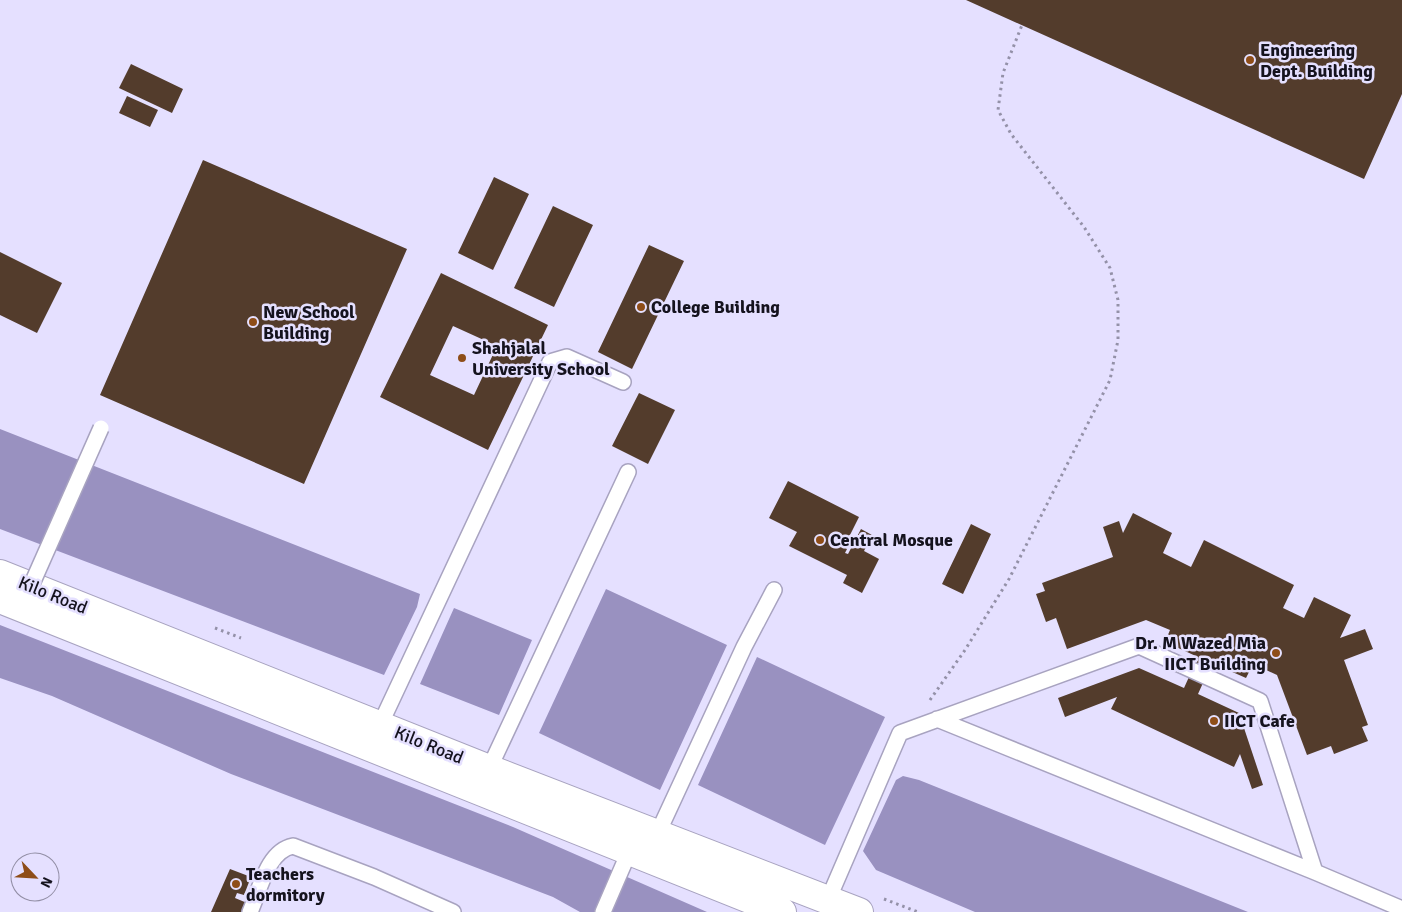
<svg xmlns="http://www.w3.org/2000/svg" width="1402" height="912" font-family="Signika,sans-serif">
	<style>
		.water { fill: #9991c0 }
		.building { fill: #533c2c; fill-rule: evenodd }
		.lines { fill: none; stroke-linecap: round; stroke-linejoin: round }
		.lane-casing { stroke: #a8a3c0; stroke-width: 18 }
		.secondary-casing { stroke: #a8a3c0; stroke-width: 30 }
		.path { stroke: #9491a8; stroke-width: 3; stroke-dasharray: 2.5 4; stroke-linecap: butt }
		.lane { stroke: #fff; stroke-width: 15 }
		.secondary { stroke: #fff; stroke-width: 28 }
		.lane-bridge-casing { stroke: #a8a3c0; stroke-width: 18; stroke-linecap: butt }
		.lane-bridge { stroke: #fff; stroke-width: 15 }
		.poi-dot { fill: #8e4d18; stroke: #e5e0ff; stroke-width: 2 }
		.labels { text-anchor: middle; stroke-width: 5; stroke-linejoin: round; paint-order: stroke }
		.poi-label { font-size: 18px; font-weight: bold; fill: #15131e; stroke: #e5e0ff; text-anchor: start }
		.street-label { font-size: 18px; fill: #15131e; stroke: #e5e0ff }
	</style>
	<rect width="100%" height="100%" fill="#e5e0ff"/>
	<!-- water -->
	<path class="water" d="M0 429 420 594 417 607 384 675 0 529Z
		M606 589 727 645 660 790 539 733Z
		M454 608 532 640 499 715 420 684Z
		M0 625 513 827 707 912H580L553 897 231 774 52 696 0 678Z
		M757 657 885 717 825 845 698 785Z
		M903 776 919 780 1248 912H975L876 870 863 851 896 780Z"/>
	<!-- building -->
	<path class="building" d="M966 0H1402V94L1364 179Z
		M131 64 183 89 172 113 119 88Z
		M127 96 158 110 150 127 119 113Z
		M203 160 407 249 304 484 100 395Z
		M494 177 529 194 493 270 458 253Z
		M553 206 593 225 554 307 514 288Z
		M649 245 684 261 632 369 598 352Z
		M0 252 62 283 37 333 0 315Z
		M441 273 548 325 488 450 380 397ZM453 326 497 346 474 395 430 375Z
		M639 393 675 410 648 464 612 446Z
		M788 481 859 517 844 547 847 549 845 553 848 554 861 529 872 535 864 551 879 559 862 593 843 583 847 575 789 546 797 532 769 518Z
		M1133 513 1172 533 1163 553 1191 567 1204 540 1294 585 1283 608 1304 618 1314 597 1351 615 1340 638 1365 629 1373 649 1344 660 1368 725 1362 727 1368 741 1334 754 1331 746 1307 755 1277 675 1253 664 1246 678 1212 663 1198 694 1239 713 1263 785 1252 789 1240 754 1234 767 1111 709 1117 697 1065 717 1058 698 1139 668 1184 688 1198 657 1165 642 1170 630 1146 620 1067 649 1056 618 1046 622 1036 594 1045 591 1042 583 1113 557 1103 527 1119 521 1123 533Z
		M971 524 991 534 963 594 942 584Z
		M230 869 251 877 244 895 237 893 235 898 247 903 243 912H211Z"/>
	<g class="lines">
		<defs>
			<path id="lane" d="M937 719 1315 872 1402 909
				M380 725 550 362 567 357 623 382
				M489 769 628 472
				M657 835 744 647 774 590
				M828 900 900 733 1139 646 1260 701 1315 872
				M250 912C260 890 267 851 293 846L374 877 453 912
				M603 912 632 845"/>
			<path id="secondary" d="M0 574 489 769 859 912
				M0 599 782 912"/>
		</defs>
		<!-- lane casing -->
		<use href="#lane" class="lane-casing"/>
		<!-- secondary casing -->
		<use href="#secondary" class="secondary-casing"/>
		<!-- path -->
		<path class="path" d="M215 628 241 638
			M930 700 965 650 1009 579 1110 380 1118 340V300L1110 268 1084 227 1011 134 998 110 1003 73 1022 25
			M884 899 918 912"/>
		<!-- lane -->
		<use href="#lane" class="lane"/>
		<!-- secondary -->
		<use href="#secondary" class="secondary"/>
		<defs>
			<path id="lane-bridge" d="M31 586 101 428"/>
		</defs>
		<!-- lane-bridge casing -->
		<use href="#lane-bridge" class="lane-bridge-casing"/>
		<!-- lane-bridge -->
		<use href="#lane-bridge" class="lane-bridge"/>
	</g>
	<!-- markers -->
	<g class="poi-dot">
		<circle cx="1250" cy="60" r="5"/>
		<circle cx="641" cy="307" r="5"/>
		<circle cx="253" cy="322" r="5"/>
		<circle cx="462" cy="358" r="5"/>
		<circle cx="820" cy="540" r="5"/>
		<circle cx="1276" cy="653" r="5"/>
		<circle cx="1214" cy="721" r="5"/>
		<circle cx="236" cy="884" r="5"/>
	</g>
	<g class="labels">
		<!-- poi labels -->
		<g class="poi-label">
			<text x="1260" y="56">Engineering<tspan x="1260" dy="21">Dept. Building</tspan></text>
			<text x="651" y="313">College Building</text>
			<text x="263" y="318">New School<tspan x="263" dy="21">Building</tspan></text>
			<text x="472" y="354">Shahjalal<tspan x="472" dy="21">University School</tspan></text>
			<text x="830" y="546">Central Mosque</text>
			<text x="1266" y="649" text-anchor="end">Dr. M Wazed Mia<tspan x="1266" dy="21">IICT Building</tspan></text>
			<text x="1224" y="727">IICT Cafe</text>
			<text x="246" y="880">Teachers<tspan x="246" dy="21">dormitory</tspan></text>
		</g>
		<!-- street labels -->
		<g class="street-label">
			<text transform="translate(53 595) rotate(22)" y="6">Kilo Road</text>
			<text transform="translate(429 745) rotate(22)" y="6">Kilo Road</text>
		</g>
	</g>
	<!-- north arrow -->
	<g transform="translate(35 877) rotate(115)"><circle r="24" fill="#e5e0ff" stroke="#928ea5"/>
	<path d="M0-4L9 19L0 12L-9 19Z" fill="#8e4d18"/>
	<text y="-8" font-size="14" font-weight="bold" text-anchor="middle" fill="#15131e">N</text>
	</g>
</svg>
